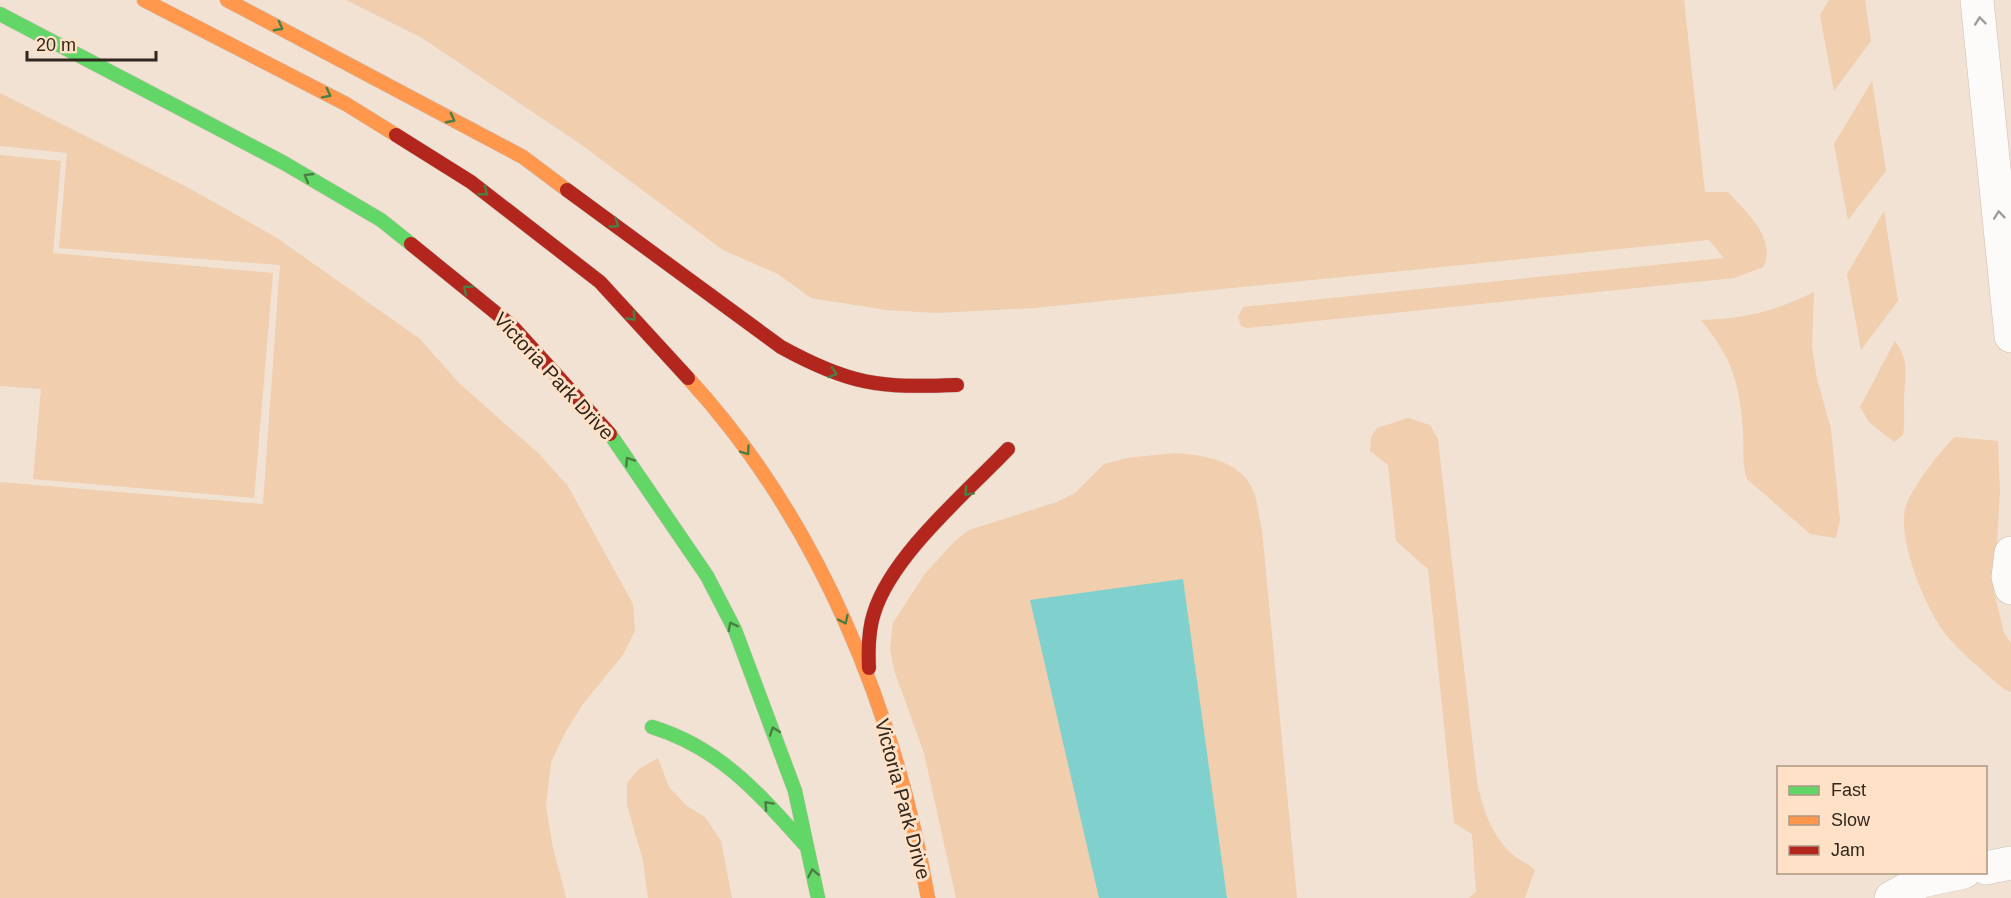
<svg xmlns="http://www.w3.org/2000/svg" width="2011" height="898" font-family="Helvetica,sans-serif">
	<style>
		.green { fill: #f0ceae }
		.water { fill: #80d1ce }
		.lines { fill: none; stroke-linecap: round; stroke-linejoin: round }
		.street-casing { stroke: #cabeb2; stroke-width: 34 }
		.fast-casing { stroke: #cabeb2; stroke-width: 15 }
		.slow-casing { stroke: #cabeb2; stroke-width: 15 }
		.jam-casing { stroke: #cabeb2; stroke-width: 15 }
		.street { stroke: #fdfbf9; stroke-width: 33 }
		.fast { stroke: #63d668; stroke-width: 14 }
		.slow { stroke: #ff974d; stroke-width: 14 }
		.jam { stroke: #b3261e; stroke-width: 14 }
		.oneway { stroke: #a19c96 }
		.oneway2 { stroke: #4a7e42 }
		.labels { text-anchor: middle; stroke-width: 6; stroke-linejoin: round; paint-order: stroke }
		.street-label { font-size: 20px; fill: #31271d; stroke: #fee1c7 }
	</style>
	<rect width="100%" height="100%" fill="#f1e2d4"/>
	<!-- green -->
	<path class="green" d="M346 0H1684L1705 192H1728C1745 211 1778 239 1763 267L1734 278 1247 328 1241 326 1238 317 1243 307 1724 258 1709 240 1034 308 936 313 886 310 811 298 778 274 723 250 579 143 422 38Z
		M1829 0H1865L1871 41 1834 91 1820 15Z
		M1872 81 1886 171 1848 220 1834 144Z
		M0 93 187 187 277 238 420 339 459 383 538 453 568 486 633 604 635 631 623 655 583 704 566 731 551 762 546 806 552 843 566 898H0V482L263 504 280 265 59 248 67 153 0 146Z
		M0 155 61 161 53 253 273 273 254 498 33 479 41 389 0 386Z
		M1884 211 1898 301 1861 350 1847 274Z
		M1814 292 1812 347 1817 379 1831 429 1840 520 1836 538 1810 534 1747 479C1742 465 1744 447 1743 432 1740 383 1732 358 1701 320 1745 319 1775 311 1814 292Z
		M1895 341C1911 361 1904 379 1904 402 1904 413 1905 423 1903 435L1894 442 1869 422 1860 407Z
		M1408 418 1430 425 1438 439 1477 782C1483 809 1491 835 1512 854 1519 861 1528 863 1535 870L1525 898H1469L1476 892 1472 834 1454 823 1428 569 1396 541 1388 465 1370 451 1371 437 1377 428Z
		M1955 437 1998 441 2000 492 1994 592 2004 633 2011 643V692L2004 689C1984 672 1963 655 1947 636 1926 611 1894 534 1907 503 1913 487 1942 448 1955 437Z
		M1175 453C1204 455 1243 461 1254 493 1258 504 1259 518 1262 530L1297 898H956L924 753 894 670 890 649 893 623 924 575 954 542 969 530 1057 502 1075 493 1104 464 1126 458Z
		M658 758 669 787 687 806 705 817 721 841 732 898H648L643 861 627 805V783L639 769Z"/>
	<!-- water -->
	<path class="water" d="M1183 579 1227 898H1099L1030 600Z"/>
	<g class="lines">
		<defs>
			<path id="street" d="M1977 0 2011 336
				M2011 553 2008 577 2011 588
				M1986 868 2011 863
				M1891 898 1922 881 1964 872"/>
			<path id="fast" d="M0 14 284 163 381 220 411 244
				M610 434 707 576 735 630 795 791 818 898
				M652 727C721 748 760 795 807 847"/>
			<path id="slow" d="M144 0 346 104 396 135
				M227 0 523 157 567 190
				M688 378C819 521 895 709 928 898"/>
			<path id="jam" d="M396 135 471 182 600 282 688 378
				M567 190 781 347C850 385 879 388 957 385
				M411 244 512 326 610 434
				M869 668C868 649 868 631 874 613 892 555 966 493 1008 449"/>
		</defs>
		<!-- street casing -->
		<use href="#street" class="street-casing"/>
		<!-- fast casing -->
		<use href="#fast" class="fast-casing"/>
		<!-- slow casing -->
		<use href="#slow" class="slow-casing"/>
		<!-- jam casing -->
		<use href="#jam" class="jam-casing"/>
		<!-- street -->
		<use href="#street" class="street"/>
		<!-- fast -->
		<use href="#fast" class="fast"/>
		<!-- slow -->
		<use href="#slow" class="slow"/>
		<!-- jam -->
		<use href="#jam" class="jam"/>
	</g>
	<!-- one-way arrows -->
	<defs><path id="oneway-chevron" d="M-2-3.5L2.5 0L-2 3.5" fill="none" stroke-width="1.6" stroke-linecap="round" stroke-linejoin="round" transform="scale(1.5)"/></defs>
	<g class="oneway">
		<use href="#oneway-chevron" transform="translate(1980 21) rotate(-96)"/>
		<use href="#oneway-chevron" transform="translate(1999 215) rotate(-96)"/>
	</g>
	<g class="oneway2">
		<use href="#oneway-chevron" transform="translate(279 27) rotate(28)"/>
		<use href="#oneway-chevron" transform="translate(327 94) rotate(27)"/>
		<use href="#oneway-chevron" transform="translate(451 119) rotate(28)"/>
		<use href="#oneway-chevron" transform="translate(308 177) rotate(-150)"/>
		<use href="#oneway-chevron" transform="translate(484 192) rotate(38)"/>
		<use href="#oneway-chevron" transform="translate(615 224) rotate(36)"/>
		<use href="#oneway-chevron" transform="translate(467 289) rotate(-141)"/>
		<use href="#oneway-chevron" transform="translate(632 317) rotate(47)"/>
		<use href="#oneway-chevron" transform="translate(833 373) rotate(18)"/>
		<use href="#oneway-chevron" transform="translate(746 451) rotate(54)"/>
		<use href="#oneway-chevron" transform="translate(629 461) rotate(-124)"/>
		<use href="#oneway-chevron" transform="translate(968 492) rotate(133)"/>
		<use href="#oneway-chevron" transform="translate(844 620) rotate(65)"/>
		<use href="#oneway-chevron" transform="translate(732 626) rotate(-117)"/>
		<use href="#oneway-chevron" transform="translate(774 731) rotate(-110)"/>
		<use href="#oneway-chevron" transform="translate(768 805) rotate(-133)"/>
		<use href="#oneway-chevron" transform="translate(813 873) rotate(-101)"/>
	</g>
	<g class="labels">
		<!-- street labels -->
		<g class="street-label">
			<text transform="translate(554 376) rotate(47)" y="7">Victoria Park Drive</text>
			<text transform="translate(903 799) rotate(75)" y="7">Victoria Park Drive</text>
		</g>
	</g>
	<!-- legend -->
	<rect x="1777" y="766" width="210" height="108" fill="#fee1c7" stroke="#ac9783" stroke-width="1.5"/>
	<rect x="1789" y="786" width="30" height="9" fill="#63d668" stroke="#ac9783" stroke-width="1.5"/>
	<text x="1831" y="796" font-size="18" fill="#31271d">Fast</text>
	<rect x="1789" y="816" width="30" height="9" fill="#ff974d" stroke="#ac9783" stroke-width="1.5"/>
	<text x="1831" y="826" font-size="18" fill="#31271d">Slow</text>
	<rect x="1789" y="846" width="30" height="9" fill="#b3261e" stroke="#ac9783" stroke-width="1.5"/>
	<text x="1831" y="856" font-size="18" fill="#31271d">Jam</text>
	<!-- scale -->
	<path d="M27 51v9h129v-9" fill="none" stroke="#31271d" stroke-width="3"/>
	<text x="36" y="51" font-size="18" fill="#31271d" stroke="#fee1c7" stroke-width="4.5" paint-order="stroke">20 m</text>
</svg>
